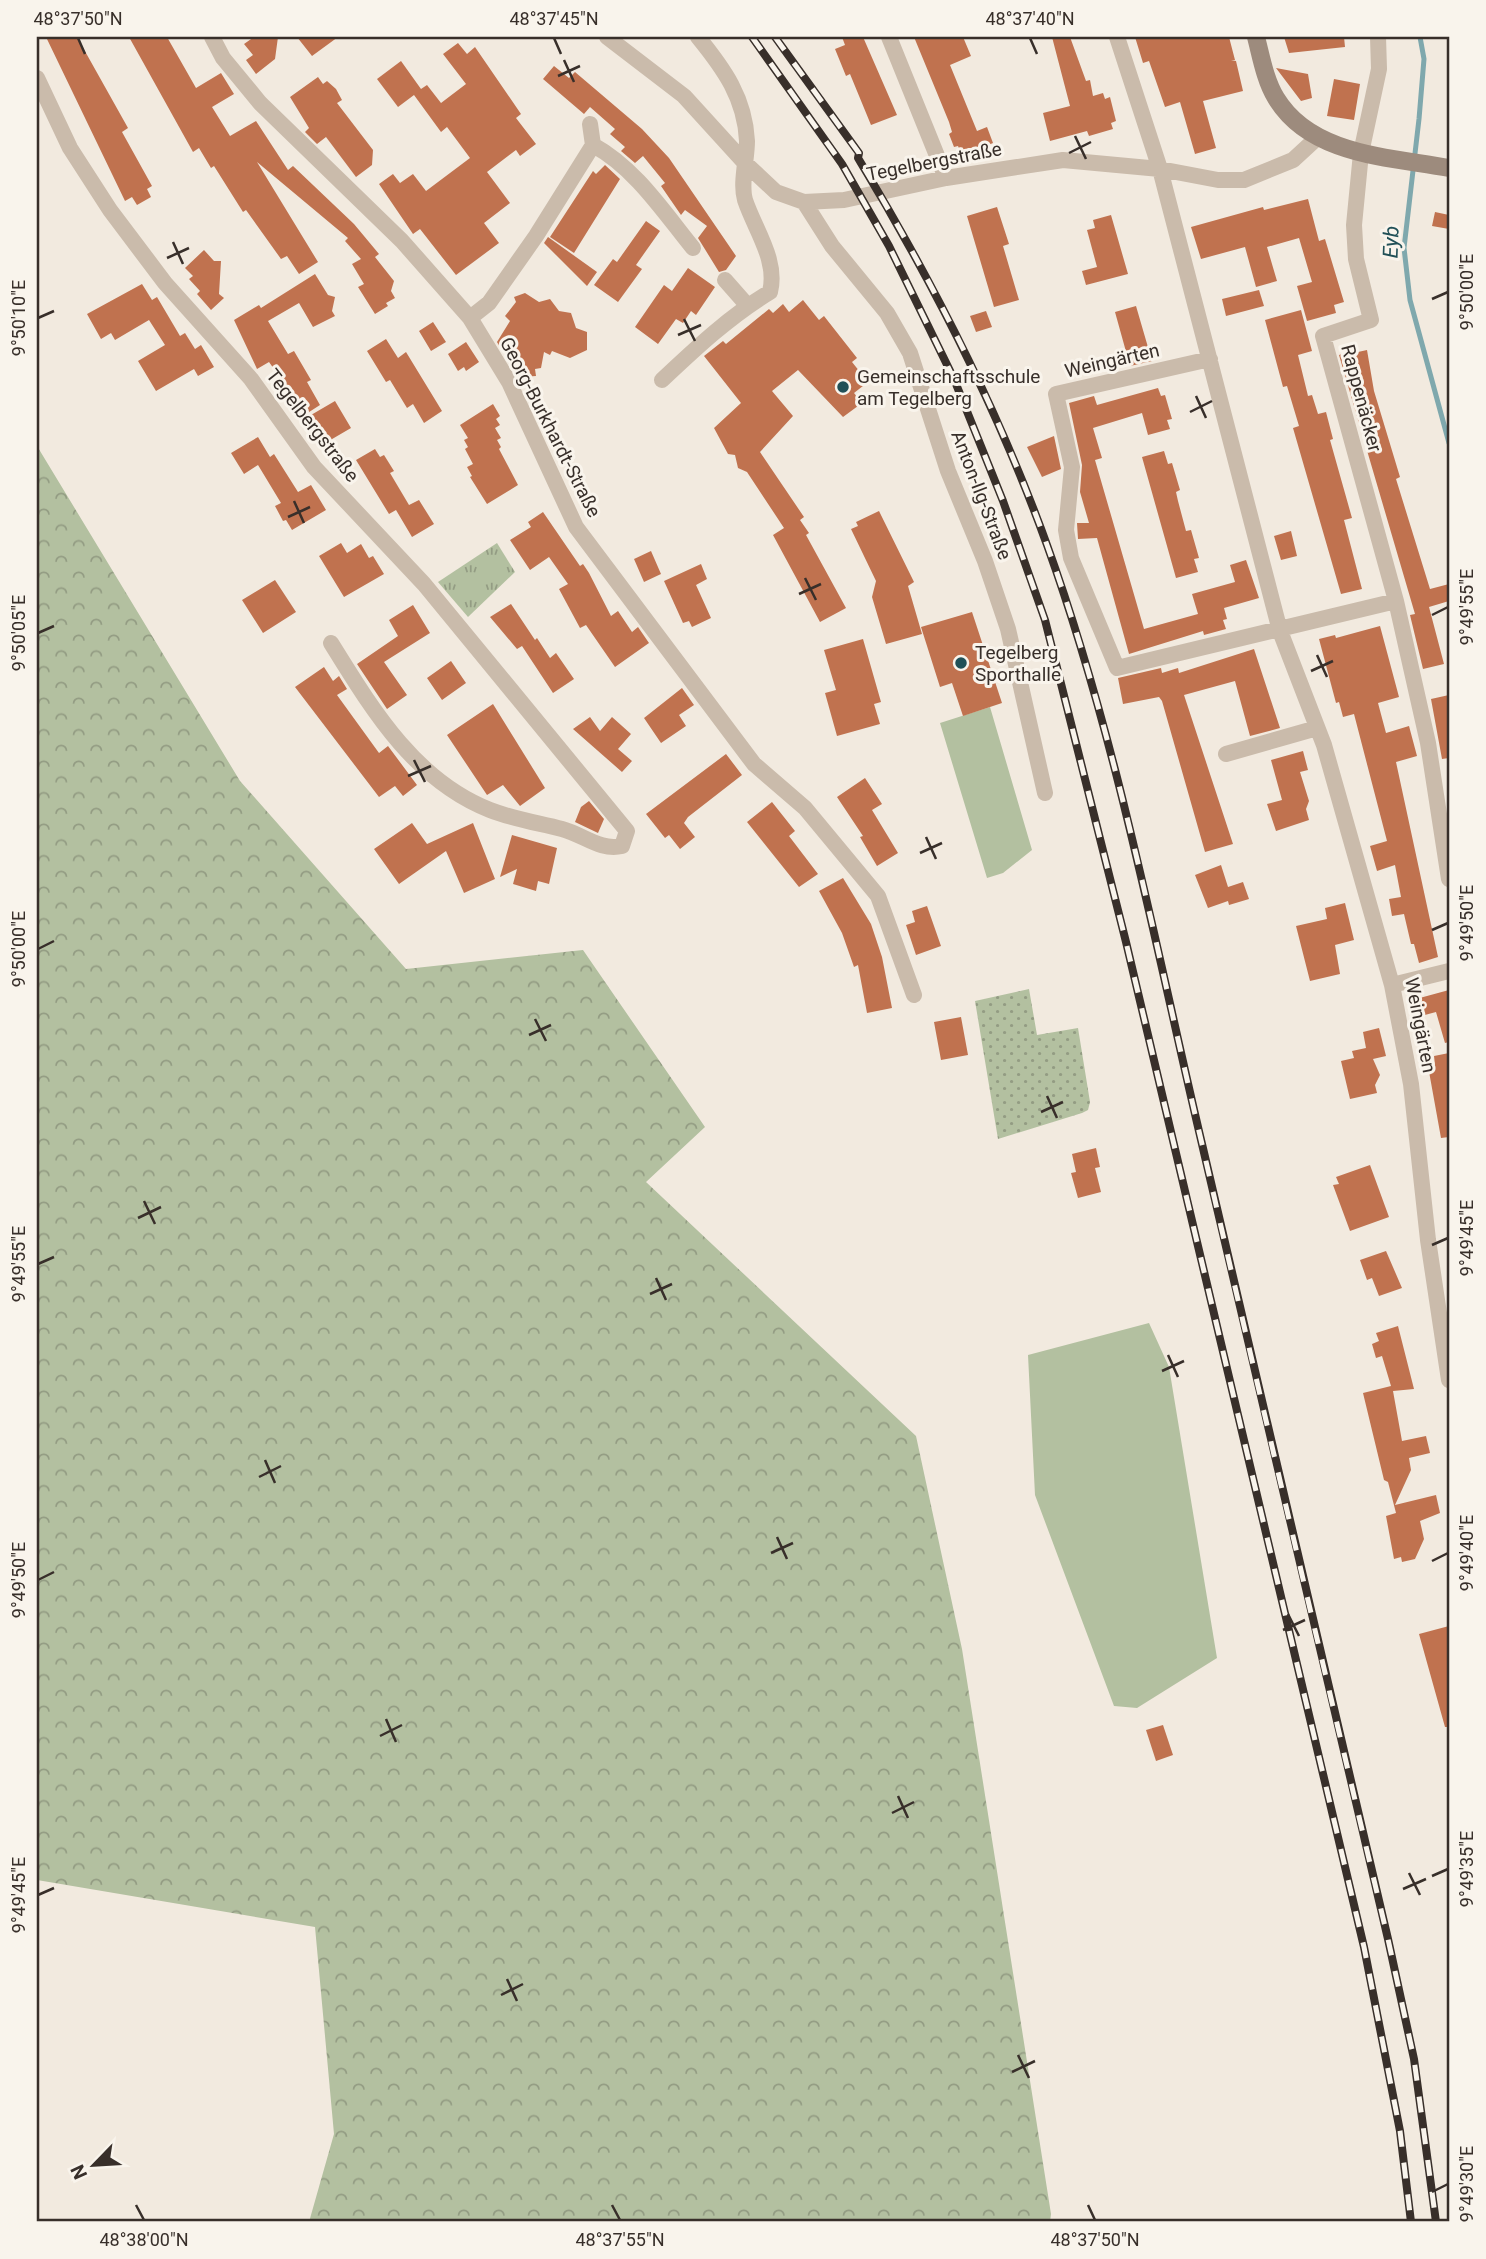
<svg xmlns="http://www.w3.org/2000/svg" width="1486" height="2259" font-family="Roboto,sans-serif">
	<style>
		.grass { fill: #b3c0a0 }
		.forest { fill: url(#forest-crowns) }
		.park { fill: url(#park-tufts) }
		.garden { fill: url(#garden-dots) }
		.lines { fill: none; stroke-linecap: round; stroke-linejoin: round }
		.stream { stroke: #7fa8ad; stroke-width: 5 }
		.building { fill: #c0724f }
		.street { stroke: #cabbab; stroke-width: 16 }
		.secondary { stroke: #9d8b7d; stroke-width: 18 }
		.rail-casing { stroke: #382f2a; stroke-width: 8 }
		.rail { stroke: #f9f4ec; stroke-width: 5; stroke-dasharray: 16; stroke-linecap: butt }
		.ticks { fill: none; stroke: #382f2a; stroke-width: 2.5 }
		.poi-dot { fill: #215057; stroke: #f9f4ec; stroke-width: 2.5 }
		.labels { text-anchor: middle; stroke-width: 6; stroke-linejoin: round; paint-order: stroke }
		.street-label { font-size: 19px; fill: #382f2a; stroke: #f9f4ec }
		.poi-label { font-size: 19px; fill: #382f2a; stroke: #f9f4ec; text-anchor: start }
		.water-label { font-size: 21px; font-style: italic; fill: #215057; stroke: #f9f4ec }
		.neatline { fill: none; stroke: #382f2a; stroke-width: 2.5 }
		.ticks-label { font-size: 18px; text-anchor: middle; fill: #382f2a }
	</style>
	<defs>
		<pattern id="forest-crowns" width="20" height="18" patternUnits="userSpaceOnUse" patternTransform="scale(1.75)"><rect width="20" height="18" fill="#b3c0a0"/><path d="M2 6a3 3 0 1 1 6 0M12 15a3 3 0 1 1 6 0" fill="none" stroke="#939c83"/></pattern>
		<pattern id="park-tufts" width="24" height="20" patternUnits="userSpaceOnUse" patternTransform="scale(1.75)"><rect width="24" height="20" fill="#b3c0a0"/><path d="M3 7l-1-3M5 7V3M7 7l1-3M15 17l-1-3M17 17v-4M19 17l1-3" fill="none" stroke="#939c83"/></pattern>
		<pattern id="garden-dots" width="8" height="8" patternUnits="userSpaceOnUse" patternTransform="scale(1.75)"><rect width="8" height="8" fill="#b3c0a0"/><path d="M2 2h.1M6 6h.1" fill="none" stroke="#939c83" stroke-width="1.8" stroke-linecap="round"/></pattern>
	</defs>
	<rect width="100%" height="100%" fill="#f2eadf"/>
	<!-- grass -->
	<path class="grass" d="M990 707 1032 850 1003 873 987 878 940 723Z
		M1149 1323 1169 1367 1217 1658 1137 1708 1114 1706 1035 1495 1028 1355Z"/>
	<!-- forest -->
	<path class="forest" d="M37 446 240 781 406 969 583 950 705 1127 646 1182 916 1436 962 1649 1051 2214 1050 2222H309L334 2134 315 1927 37 1880Z"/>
	<!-- park -->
	<path class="park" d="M497 543 515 572 468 617 438 582Z"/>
	<!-- garden -->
	<path class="garden" d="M1029 989 1037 1035 1078 1028 1090 1102 1088 1110 1082 1113 998 1139 975 1001Z"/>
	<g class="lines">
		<!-- stream -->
		<path class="stream" d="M1420 37 1424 59 1419 119 1404 248 1410 300 1449 443"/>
	</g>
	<!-- building -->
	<path class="building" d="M46 37H77L128 128 122 132 152 186 147 189 151 197 137 205 132 197 125 201Z
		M129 37H167L196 88 221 73 234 94 212 107 230 136 256 121 288 170 293 166 354 224 379 254 375 257 394 281 391 291 395 298 386 303 388 306 375 314 358 287 364 284 352 264 361 259 345 241 348 238 257 162 318 262 299 274 287 256 281 259 246 210 243 212 214 166 211 168 199 148 193 152Z
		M254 37H278L275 59 256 74 246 60 253 55 244 44Z
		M297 37H338L312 56Z
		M842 37H863L897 115 871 125 850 74 846 76 835 49 845 45Z
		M914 37H963L971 56 950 65 977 131 987 127 993 143 962 156 958 146 954 147 949 134 952 132 949 122Z
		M1052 37H1070L1086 81 1090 80 1093 96 1103 93 1105 99 1110 97 1116 121 1111 123 1113 129 1089 136 1087 131 1050 141 1043 113 1070 106Z
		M1135 37H1229L1235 60H1231L1236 61 1243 91 1203 101 1216 148 1195 154 1180 102 1165 107 1149 61 1143 63Z
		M1284 37H1344L1345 47 1289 53Z
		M458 43 467 54 475 47 521 114 516 118 536 144 520 156 516 150 487 172 510 203 484 223 499 243 456 275 420 229 413 234 379 184 393 174 400 183 413 174 426 191 470 158 447 127 441 132 414 95 398 107 377 79 401 61 421 89 427 85 441 103 466 84 443 54Z
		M554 66 569 78 575 72 642 129 669 158 736 256 726 270 719 272 698 238 707 226 685 210 681 215 661 186 665 183 643 156 635 163 621 151 625 147 610 134 615 129 590 107 584 114 543 79Z
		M1276 68 1308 74 1312 98 1301 101Z
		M318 77 323 84 327 81 336 89 342 100 337 103 373 150 372 165 356 177 326 137 317 144 305 132 309 128 290 97Z
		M1334 79 1360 84 1354 120 1327 116Z
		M605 165 620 179 574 253 550 237 593 171 596 174Z
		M1308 199 1319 241 1325 239 1344 302 1334 305 1336 313 1307 321 1297 286 1312 282 1299 238 1267 247 1277 281 1256 287 1245 247 1201 259 1191 227 1263 207 1264 210Z
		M997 207 1009 244 1003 246 1019 300 994 307 967 216Z
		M1435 212 1449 215V229L1432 226Z
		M1111 215 1128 274 1086 285 1082 271 1097 267 1087 230 1095 228 1093 220Z
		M646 221 660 231 636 265 642 269 618 302 594 285 613 259 617 262Z
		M548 237 597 272 587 286 544 243Z
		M204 250 214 261H221L219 294 224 298 211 310 197 294 200 291 189 279 193 276 185 268Z
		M688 268 715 287 696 315 691 311 683 323 676 319 658 344 635 327 664 285 672 291Z
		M315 274 328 295 335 297 332 311 335 316 313 327 299 303 268 321 288 354 294 351 311 380 307 382 320 405 306 414 269 362 257 369 234 320 259 305 261 308Z
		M142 284 152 300 157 297 180 336 185 333 195 349 201 345 214 367 198 376 194 369 156 391 138 361 165 345 149 320 115 340 111 333 101 339 87 314Z
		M1259 290 1264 306 1226 316 1222 299Z
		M525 293 539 302 550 299 559 311 571 313 576 328 587 332V350L570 358 552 351 550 355 544 352 541 368 535 369 536 376 521 377 514 361 509 362 507 359 505 346 501 349 497 342 510 321 505 316 516 302 514 297Z
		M803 300 819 320 824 316 857 358 852 362 868 382 854 393 862 403 843 417 798 370 772 391 793 416 760 452 804 517 800 520 809 533 806 535 846 608 820 622 773 535 784 528 747 472 738 468 735 455 728 454 714 428 741 403 704 356 723 341 726 344 769 309 773 313 783 304 789 312Z
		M1136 306 1152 361 1130 366 1115 312Z
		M1301 310 1312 351 1298 355 1308 396 1312 395 1318 414 1326 412 1333 439 1330 440 1352 518 1344 520 1362 589 1341 594 1293 428 1299 426 1287 386 1283 387 1265 320Z
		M986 311 992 327 976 332 970 316Z
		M433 322 446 342 431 351 419 331Z
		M386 339 398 358 406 352 442 411 424 423 413 404 407 408 390 380 386 382 367 351Z
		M466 342 479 362 466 371 464 367 458 371 448 354Z
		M1357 349 1358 352 1367 350 1374 391 1400 477 1396 479 1430 589 1449 584V601L1429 607 1444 664 1423 669 1410 615 1415 614 1339 355Z
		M1158 388 1161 396 1165 395 1172 419 1167 420 1170 429 1148 435 1142 413 1093 428 1102 458 1095 460 1144 629 1198 614 1192 594 1235 582 1230 565 1246 560 1259 598 1224 608 1227 619 1223 620 1226 629 1204 635 1203 631 1129 654 1097 538 1078 539 1077 523H1089L1080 492 1082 465 1069 403 1094 396 1097 405Z
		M335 401 351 428 327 442 311 415Z
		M493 404 500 416 496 419 500 425 495 428 501 438 497 440 501 447 499 449 518 485 487 504 470 477 472 476 467 467 473 464 465 449 468 447 464 440 468 438 460 425Z
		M1054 436 1061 469 1042 477 1027 447Z
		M258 437 270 457 274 454 298 492 311 485 326 510 292 530 286 520 283 521 275 506 281 503 258 465 244 474 231 453Z
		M375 449 380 457 384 455 394 471 390 473 409 505 419 500 434 524 412 537 396 510 389 514 356 460Z
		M1164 451 1168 464 1172 463 1180 490 1176 492 1178 501 1186 531 1191 530 1199 558 1194 559 1198 572 1176 578 1142 457Z
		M879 511 914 582 908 586 922 634 886 644 872 597 876 581 851 529 858 526 856 522Z
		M543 512 580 566 583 564 589 573 611 616 618 611 632 632 638 627 649 643 615 667 586 625 580 628 559 589 568 584 549 557 530 570 510 540 531 527 528 522Z
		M1291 531 1297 556 1281 560 1274 536Z
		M341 543 347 553 361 544 369 558 373 556 384 574 344 597 319 556Z
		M651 551 661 574 644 582 634 559Z
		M701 564 707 579 696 585 711 618 692 627 689 621 683 623 664 581Z
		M275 580 296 612 263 633 242 600Z
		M511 604 535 640 537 638 550 658 556 653 574 679 553 693 522 646 517 649 490 617Z
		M413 605 430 633 384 662 407 695 387 709 357 664 398 636 389 620Z
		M972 612 1002 703 963 716 952 683 940 687 921 627Z
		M1380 626 1399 697 1378 703 1386 733 1409 726 1417 756 1396 762 1438 957 1419 963 1414 944H1411L1404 914 1392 916 1389 899 1401 897 1395 865 1377 871 1370 846 1387 841 1354 714 1343 717 1339 702 1336 703 1319 639 1335 635 1336 638Z
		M863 639 881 702 874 704 880 724 837 736 825 693 836 690 824 650Z
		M1254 649 1280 728 1250 736 1235 681 1184 695 1233 844 1205 852 1162 701 1159 697 1123 704 1118 678 1161 668 1162 673 1178 668 1179 673Z
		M451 661 466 683 442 700 427 678Z
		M324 667 333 681 339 676 347 689 337 695 379 753 388 746 417 785 403 796 395 786 379 797 295 687Z
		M682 688 694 705 679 715 686 726 661 743 644 718Z
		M1449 695V758L1442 759 1431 699Z
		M493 704 545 788 520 806 503 785 487 795 447 735Z
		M590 717 600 731 612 717 631 734 618 749 632 761 622 772 573 729Z
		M1303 751 1308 770 1300 772 1309 801 1306 809 1309 820 1276 831 1267 804 1282 800 1271 760Z
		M726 754 742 775 688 817 684 823 695 837 680 849 669 835 665 838 646 814Z
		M865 778 882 804 872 810 898 853 877 866 860 837 863 836 837 797Z
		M589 801 604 819 598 833 575 822 581 807Z
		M772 802 795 831 789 836 818 874 799 887 747 822Z
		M412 823 427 844 473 823 495 879 464 893 446 851 399 884 374 849Z
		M512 835 557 848 549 884 538 881 536 891 513 884 517 869 500 877Z
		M1221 865 1228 887 1243 882 1249 899 1229 905 1228 901 1208 908 1195 875Z
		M843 878 871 924 882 957 892 1008 867 1013 858 965 854 967 842 933 819 891Z
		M1345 903 1354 940 1335 945 1340 974 1310 981 1296 926 1327 919 1325 908Z
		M927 906 941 946 916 955 906 925 915 922 912 911Z
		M1449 990V1042L1445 1043 1436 1012 1421 1016 1416 999Z
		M961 1017 968 1055 941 1060 934 1022Z
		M1379 1028 1386 1056 1373 1059 1380 1075 1375 1085 1377 1093 1350 1099 1341 1061 1354 1058 1352 1051 1366 1048 1363 1032Z
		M1449 1053V1137L1441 1138 1428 1066 1435 1065 1434 1056Z
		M1096 1148 1100 1167 1095 1168 1101 1192 1078 1198 1071 1173 1076 1172 1072 1154Z
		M1370 1165 1389 1217 1350 1231 1333 1185 1339 1184 1336 1177Z
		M1386 1251 1402 1288 1379 1296 1372 1278 1367 1280 1360 1260Z
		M1398 1326 1414 1389 1393 1391 1402 1441 1426 1436 1430 1453 1409 1458 1411 1470 1395 1505 1436 1495 1440 1513 1420 1521 1424 1539 1415 1559 1402 1562 1401 1557 1394 1559 1386 1516 1396 1513 1388 1482 1384 1480 1363 1393 1391 1386 1382 1356 1376 1358 1372 1344 1379 1341 1376 1333Z
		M1449 1626V1727H1445L1419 1634Z
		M1163 1725 1173 1755 1156 1761 1146 1730Z"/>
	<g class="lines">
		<!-- street -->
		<path class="street" d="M212 37 223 58 260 103 402 241 470 318 509 382 576 527 754 764 805 808 878 896 914 995
			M607 37 684 96 745 163 776 192 804 202 844 200 946 178 1063 160 1160 169 1218 180H1244L1293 160 1318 137
			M889 37 946 178
			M1117 37 1160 169 1280 631 1324 745 1392 985 1411 1084 1428 1240 1449 1380
			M1378 37 1379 69 1361 153 1354 225 1356 259 1371 320 1323 336 1396 601 1428 743 1449 879
			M37 78 70 148 110 210 165 283 251 379 314 467 424 584 627 831 622 846C600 851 584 835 562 829 539 823 513 819 490 810 414 780 372 709 331 643
			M593 145C635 168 663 211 693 248
			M804 202 832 246 887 313 910 353 948 471 985 561 1008 629 1045 793
			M725 280 747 305
			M470 318 489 303 536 236 593 145 590 124
			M1210 359 1056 394 1072 467 1066 530 1071 558 1117 668 1396 601
			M662 380C696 348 730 316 770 292 778 260 755 230 745 200 740 183 747 160 747 141 745 98 724 69 698 37
			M1226 754 1317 728
			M1392 985 1449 971"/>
		<!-- secondary -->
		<path class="secondary" d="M1256 37C1261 56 1265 80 1276 98 1311 156 1391 157 1449 168"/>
		<defs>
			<path id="rail" d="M752 37 842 164 889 246 954 379 1003 501 1045 620 1126 942 1364 1947 1400 2131 1411 2222
				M775 37 859 153 858 158C933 282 998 409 1047 545 1117 739 1155 945 1202 1144 1263 1409 1325 1674 1388 1939L1414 2059 1436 2222"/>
		</defs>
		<!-- rail casing -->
		<use href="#rail" class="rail-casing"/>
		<!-- rail -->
		<use href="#rail" class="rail"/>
	</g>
	<!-- ticks -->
	<path class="ticks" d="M78 38 85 54M554 38 561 54M1030 38 1037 54M564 60 574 82M558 76 580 66M1075 136 1086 159M1069 153 1091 142M173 242 183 264M167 258 189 248M1432 299 1448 292M38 318 54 311M684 319 695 341M678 335 701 325M1196 396 1206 418M1190 412 1212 401M294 501 304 523M288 517 310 507M805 578 816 600M799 594 821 584M1432 615 1448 607M38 633 54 626M1317 655 1327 677M1311 671 1333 661M414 760 425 782M408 776 431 766M926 837 936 859M920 853 942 843M1432 930 1448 923M38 949 54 941M535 1019 546 1041M529 1035 551 1025M1047 1096 1057 1118M1041 1112 1063 1102M144 1201 155 1224M138 1218 161 1207M1432 1245 1448 1238M38 1264 54 1257M656 1278 666 1300M650 1294 672 1284M1168 1355 1178 1377M1162 1371 1184 1361M265 1460 275 1483M259 1477 281 1466M777 1537 787 1559M771 1553 793 1543M1432 1561 1448 1553M38 1580 54 1572M1288 1614 1299 1636M1283 1630 1305 1620M386 1719 396 1742M380 1736 402 1725M898 1796 908 1818M892 1813 914 1802M1409 1873 1420 1895M1432 1876 1448 1869M1403 1889 1426 1879M38 1895 54 1888M507 1979 517 2001M501 1995 523 1984M1018 2055 1029 2078M1012 2072 1035 2061M1432 2192 1448 2184M136 2205 144 2220M612 2205 620 2220M1088 2205 1095 2220"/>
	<!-- markers -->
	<g class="poi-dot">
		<circle cx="843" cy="387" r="7"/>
		<circle cx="961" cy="663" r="7"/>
	</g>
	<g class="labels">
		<!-- street labels -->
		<g class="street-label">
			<text transform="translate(934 161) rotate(-11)" y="7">Tegelbergstraße</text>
			<text transform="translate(1112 360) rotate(-13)" y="7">Weingärten</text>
			<text transform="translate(1362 398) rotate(75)" y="7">Rappenäcker</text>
			<text transform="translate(313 425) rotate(52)" y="7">Tegelbergstraße</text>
			<text transform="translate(551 427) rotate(63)" y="7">Georg-Burkhardt-Straße</text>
			<text transform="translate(982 495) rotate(69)" y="7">Anton-Ilg-Straße</text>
			<text transform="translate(1421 1025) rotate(79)" y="7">Weingärten</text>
		</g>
		<!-- poi labels -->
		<g class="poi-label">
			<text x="857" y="383">Gemeinschaftsschule<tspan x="857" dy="22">am Tegelberg</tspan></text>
			<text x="975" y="659">Tegelberg<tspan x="975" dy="22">Sporthalle</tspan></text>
		</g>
		<!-- water labels -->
		<g class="water-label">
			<text transform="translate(1391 242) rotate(-88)" y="7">Eyb</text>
		</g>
	</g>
	<!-- border -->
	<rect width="1486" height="2259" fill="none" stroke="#f9f4ec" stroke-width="77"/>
	<!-- north arrow -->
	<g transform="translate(94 2165) rotate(245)" stroke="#f9f4ec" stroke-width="5" paint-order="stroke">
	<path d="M0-5L12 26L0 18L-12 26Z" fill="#382f2a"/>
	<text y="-10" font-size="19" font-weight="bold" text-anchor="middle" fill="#382f2a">N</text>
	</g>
	<rect x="38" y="38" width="1410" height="2182" class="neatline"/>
	<g class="ticks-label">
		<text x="78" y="25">48°37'50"N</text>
		<text x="554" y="25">48°37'45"N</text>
		<text x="1030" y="25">48°37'40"N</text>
		<text transform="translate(1467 292) rotate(-90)" y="6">9°50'00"E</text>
		<text transform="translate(19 318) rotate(-90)" y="6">9°50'10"E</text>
		<text transform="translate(1467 607) rotate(-90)" y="6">9°49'55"E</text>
		<text transform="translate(19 633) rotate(-90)" y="6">9°50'05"E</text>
		<text transform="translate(1467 923) rotate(-90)" y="6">9°49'50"E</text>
		<text transform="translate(19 949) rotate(-90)" y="6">9°50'00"E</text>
		<text transform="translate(1467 1238) rotate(-90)" y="6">9°49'45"E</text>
		<text transform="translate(19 1264) rotate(-90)" y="6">9°49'55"E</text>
		<text transform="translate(1467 1553) rotate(-90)" y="6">9°49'40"E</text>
		<text transform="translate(19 1580) rotate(-90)" y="6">9°49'50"E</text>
		<text transform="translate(1467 1869) rotate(-90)" y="6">9°49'35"E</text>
		<text transform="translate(19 1895) rotate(-90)" y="6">9°49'45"E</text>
		<text transform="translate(1467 2184) rotate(-90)" y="6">9°49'30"E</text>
		<text x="144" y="2246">48°38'00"N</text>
		<text x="620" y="2246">48°37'55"N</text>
		<text x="1095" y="2246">48°37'50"N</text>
	</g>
</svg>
